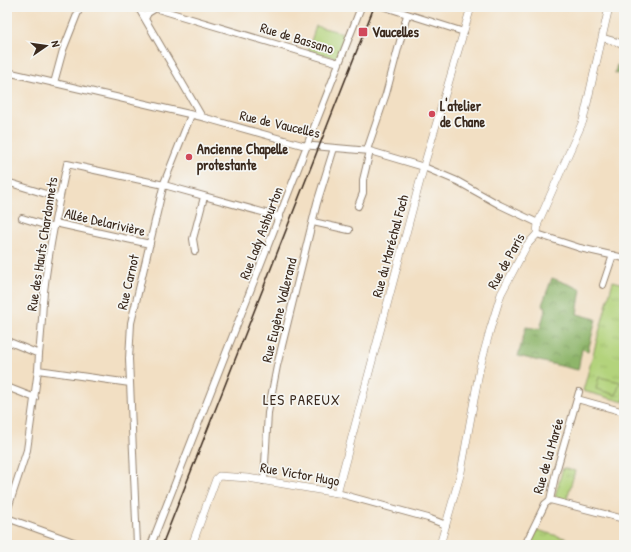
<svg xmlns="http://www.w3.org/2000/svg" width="631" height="552" font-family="'Patrick Hand',sans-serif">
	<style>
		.grass { fill: url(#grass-tufts); stroke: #777e4c }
		.forest { fill: url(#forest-crowns); stroke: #647044 }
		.pitch { fill: #b3d37b; stroke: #777e4c }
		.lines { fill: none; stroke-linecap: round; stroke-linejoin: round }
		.minor-casing { stroke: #968470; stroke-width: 8 }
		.tertiary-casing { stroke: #968470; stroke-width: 8 }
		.minor { stroke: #fff; stroke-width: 6 }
		.tertiary { stroke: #fff; stroke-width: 7 }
		.rail { stroke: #3b2a1e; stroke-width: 1.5 }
		.poi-dot { fill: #d1495b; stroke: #f6f6f2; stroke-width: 1.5 }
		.labels { text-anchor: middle; stroke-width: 3.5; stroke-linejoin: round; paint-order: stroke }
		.poi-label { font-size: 14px; font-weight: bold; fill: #3b2a1e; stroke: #f6f6f2; text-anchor: start }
		.street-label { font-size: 14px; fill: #3b2a1e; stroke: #f6f6f2 }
		.neighbourhood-label { font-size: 15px; letter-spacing: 1px; fill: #3b2a1e; stroke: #f6f6f2 }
	</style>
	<defs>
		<pattern id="grass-tufts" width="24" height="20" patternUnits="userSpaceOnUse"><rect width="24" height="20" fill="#b3d37b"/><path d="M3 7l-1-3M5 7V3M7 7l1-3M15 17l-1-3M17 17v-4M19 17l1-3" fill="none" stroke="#9bb56a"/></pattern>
		<pattern id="forest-crowns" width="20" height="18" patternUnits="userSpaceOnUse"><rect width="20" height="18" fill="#8eb56b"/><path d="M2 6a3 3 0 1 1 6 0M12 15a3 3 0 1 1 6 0" fill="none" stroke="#759357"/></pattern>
	</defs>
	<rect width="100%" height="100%" fill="#f6f6f2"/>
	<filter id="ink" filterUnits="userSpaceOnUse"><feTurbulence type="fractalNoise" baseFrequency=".025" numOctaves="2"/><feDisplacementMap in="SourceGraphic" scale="8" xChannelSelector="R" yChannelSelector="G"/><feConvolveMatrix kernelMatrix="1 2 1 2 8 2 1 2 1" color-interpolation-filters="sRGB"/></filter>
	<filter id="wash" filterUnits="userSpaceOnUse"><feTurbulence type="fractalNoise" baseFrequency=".012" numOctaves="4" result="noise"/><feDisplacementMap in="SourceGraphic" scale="16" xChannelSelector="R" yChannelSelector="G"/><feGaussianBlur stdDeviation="0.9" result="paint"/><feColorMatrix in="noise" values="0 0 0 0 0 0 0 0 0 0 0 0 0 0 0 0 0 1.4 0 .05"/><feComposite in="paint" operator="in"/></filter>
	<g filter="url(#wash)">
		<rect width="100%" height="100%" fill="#f2dfc3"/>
		<!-- grass -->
		<path class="grass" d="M613 281 624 284V402L583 391Z
			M563 468 575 471 566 502 557 498 555 496Z
			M537 530 568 539 566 545H529Z"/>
		<!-- forest -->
		<path class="forest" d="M617 65 624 67V75L615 73Z
			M552 278 581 289 577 314 596 319 588 351 582 349 578 370 518 356 526 327 540 329 546 307 542 305Z"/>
		<!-- pitch -->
		<path class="pitch" d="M316 26 347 34 339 59 308 50Z
			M599 377 620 382 616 395 596 389Z"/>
	</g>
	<g filter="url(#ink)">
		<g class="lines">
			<defs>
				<path id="minor" d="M138 7 202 117
					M151 7 339 63
					M385 7 464 32
					M145 19 148 13 156 8
					M603 38 624 44
					M7 72 202 117 302 145 370 151 424 167 457 181 500 205 538 223
					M54 83 63 50 80 7
					M367 150 386 94 407 15
					M7 182 59 198
					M358 206 363 193V180L370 151
					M22 218 54 228
					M313 222 349 230
					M55 223 150 244
					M537 234 580 248 624 258
					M195 251 193 239 204 197
					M603 285 613 255
					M7 341 39 354 38 370 130 383
					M39 354C41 337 42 320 43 302 47 256 57 209 67 164L164 185 280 217
					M7 387 35 398
					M577 399 624 412
					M264 481 268 413 277 366 317 203 334 148
					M337 493 428 518 446 525
					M550 500 624 519
					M7 511 27 450 38 370
					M7 518 82 545
					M137 545 129 359 131 323 164 183 191 115
					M151 545 361 7
					M525 545 545 504 550 500 556 472 579 392"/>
				<path id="tertiary" d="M192 545 216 479 219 476 248 478 337 493 425 162 471 7
					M440 545 461 472 480 367 490 330 501 294 527 245 537 234 538 223 583 121 609 7"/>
			</defs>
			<!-- minor casing -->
			<use href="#minor" class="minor-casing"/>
			<!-- tertiary casing -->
			<use href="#tertiary" class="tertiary-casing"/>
			<!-- minor -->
			<use href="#minor" class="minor"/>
			<!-- tertiary -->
			<use href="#tertiary" class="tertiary"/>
			<!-- rail -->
			<path class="rail" d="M162 545 374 7"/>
		</g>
	</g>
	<!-- markers -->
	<g class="poi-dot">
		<rect x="358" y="27" width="10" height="10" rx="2"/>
		<circle cx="432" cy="114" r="4"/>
		<circle cx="189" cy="157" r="4"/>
	</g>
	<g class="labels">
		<!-- poi labels -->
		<g class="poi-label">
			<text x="372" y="37">Vaucelles</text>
			<text x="440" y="111">L'atelier<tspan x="440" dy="16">de Chane</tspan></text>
			<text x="197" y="154">Ancienne Chapelle<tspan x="197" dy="16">protestante</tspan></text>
		</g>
		<!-- street labels -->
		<g class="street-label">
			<text transform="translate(297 38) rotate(17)" y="5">Rue de Bassano</text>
			<text transform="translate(280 124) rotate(13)" y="5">Rue de Vaucelles</text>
			<text transform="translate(105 222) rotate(13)" y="5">Allée Delarivière</text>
			<text transform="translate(261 233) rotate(-69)" y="5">Rue Lady Ashburton</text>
			<text transform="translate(42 244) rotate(-81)" y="5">Rue des Hauts Chardonnets</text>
			<text transform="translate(390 246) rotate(-75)" y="5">Rue du Maréchal Foch</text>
			<text transform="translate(506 261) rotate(-61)" y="5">Rue de Paris</text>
			<text transform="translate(128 282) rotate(-77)" y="5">Rue Carnot</text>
			<text transform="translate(279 310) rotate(-76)" y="5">Rue Eugène Vallerand</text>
			<text transform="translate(548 456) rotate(-74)" y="5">Rue de la Marée</text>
			<text transform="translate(300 474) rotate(10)" y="5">Rue Victor Hugo</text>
		</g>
		<!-- neighbourhood labels -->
		<g class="neighbourhood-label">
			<text x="302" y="405">LES PAREUX</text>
		</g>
	</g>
	<!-- margin -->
	<rect width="631" height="552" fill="none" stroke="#f6f6f2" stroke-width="24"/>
	<!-- north arrow -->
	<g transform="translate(46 46) rotate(77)" stroke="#f6f6f2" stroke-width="3" paint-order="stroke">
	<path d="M0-3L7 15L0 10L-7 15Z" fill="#3b2a1e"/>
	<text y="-6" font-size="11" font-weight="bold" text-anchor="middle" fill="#3b2a1e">N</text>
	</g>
</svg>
